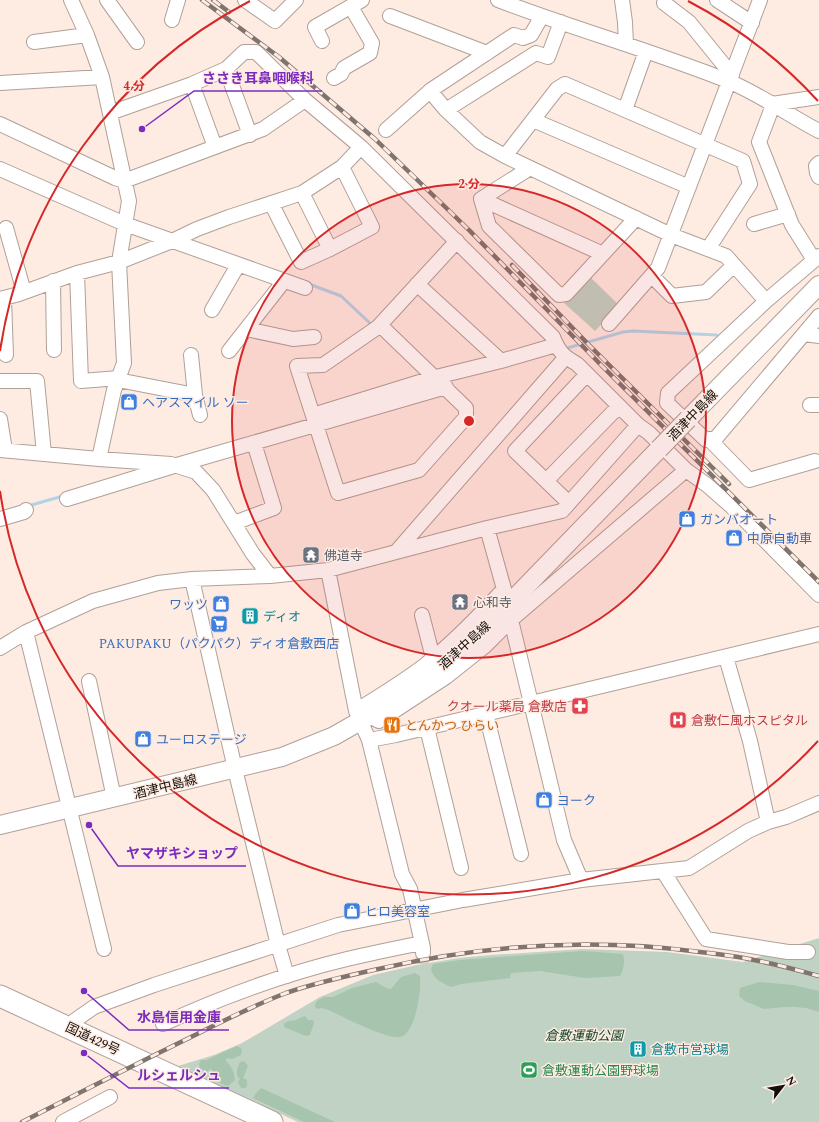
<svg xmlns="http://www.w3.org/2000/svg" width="819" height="1122" font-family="Spectral,'Noto Sans JP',serif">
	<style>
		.green { fill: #c0d2c4 }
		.forest { fill: #a6c4ae }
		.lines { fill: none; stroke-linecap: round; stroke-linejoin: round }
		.stream { stroke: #b2d3e7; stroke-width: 3 }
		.minor-tunnel { stroke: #dbcbc3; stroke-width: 14; stroke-dasharray: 14 7; stroke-linecap: butt }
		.minor-casing { stroke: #b0a097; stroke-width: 16 }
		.major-casing { stroke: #b0a097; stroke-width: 20 }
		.highway-casing { stroke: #b0a097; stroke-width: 23 }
		.minor { stroke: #fff; stroke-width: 14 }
		.major { stroke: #fff; stroke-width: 18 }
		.highway { stroke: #fff; stroke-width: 21 }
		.rail-casing { stroke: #7f746e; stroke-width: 4.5 }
		.rail { stroke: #feece3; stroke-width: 3; stroke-dasharray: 9; stroke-linecap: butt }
		.major-bridge-casing { stroke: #b0a097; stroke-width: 20; stroke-linecap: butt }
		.major-bridge { stroke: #fff; stroke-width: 18 }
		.ring { fill: none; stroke: #d62828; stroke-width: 2 }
		.labels { text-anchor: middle; stroke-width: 3; stroke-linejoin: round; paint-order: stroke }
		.shop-label { font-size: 13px; fill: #366cbe; stroke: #feece3; text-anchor: start }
		.street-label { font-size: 13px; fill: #140f0b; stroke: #feece3 }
		.worship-label { font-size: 13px; fill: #5b616d; stroke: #feece3; text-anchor: start }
		.culture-label { font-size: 13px; fill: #0d838f; stroke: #feece3; text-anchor: start }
		.health-label { font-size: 13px; fill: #be3a42; stroke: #feece3; text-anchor: end }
		.food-label { font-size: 13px; fill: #c56008; stroke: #feece3; text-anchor: start }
		.park-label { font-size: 13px; font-style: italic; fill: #154728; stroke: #feece3 }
		.leisure-label { font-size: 13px; fill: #27864d; stroke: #feece3; text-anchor: start }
		.centre { fill: #d62828; stroke: #feece3; stroke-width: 2 }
		.ring-label { font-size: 12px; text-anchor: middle; font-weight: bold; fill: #d62828; stroke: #feece3; stroke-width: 3; stroke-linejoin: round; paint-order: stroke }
		.leader { fill: none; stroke: #7b2cbf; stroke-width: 1.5 }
		.callout-dot { fill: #7b2cbf; stroke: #feece3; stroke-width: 1.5 }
		.callout-label { font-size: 14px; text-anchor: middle; font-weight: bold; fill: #7b2cbf; stroke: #feece3; stroke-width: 3; stroke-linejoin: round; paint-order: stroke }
	</style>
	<rect width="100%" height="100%" fill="#feece3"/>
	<!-- green -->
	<path class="green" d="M589 276 619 305 595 331 564 303Z
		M819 938V1122H298L178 1066 214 1055 242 1043 320 997 373 975 417 965 459 958 491 955 582 949 667 952 743 962Z"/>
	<!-- forest -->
	<path class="forest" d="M583 951 623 954C625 962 624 968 620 976L585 978 540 971 511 973 510 978 461 984 451 987C442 983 435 980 431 970L433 964 460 960Z
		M415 973 420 976C421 988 419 1000 416 1012 414 1020 409 1036 400 1037 387 1040 340 1015 326 1009L321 1008 318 1009 315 1007V1004L318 1000 324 997H333L352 988 376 982 386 988 391 989 401 977Z
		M759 982 793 985 819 991V1012L806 1008 795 1007H784L764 1009 750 1003 746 1002 739 996 740 988Z
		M305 1016 308 1020H313L314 1023 310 1035 306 1036 284 1027V1024C290 1019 290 1022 296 1020 300 1018 301 1017 305 1016Z
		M237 1046 242 1049 241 1055 232 1059 227 1058 226 1061C232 1067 234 1071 235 1080L228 1086C218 1084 214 1078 211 1068L207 1072 200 1068 199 1064 201 1060H206Z
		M244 1061 248 1066 243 1078 247 1080V1086L245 1088H241L238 1082 240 1079C234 1074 238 1068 240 1062Z
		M261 1088 335 1122H304L253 1098 256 1093Z"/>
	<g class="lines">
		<!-- stream -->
		<path class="stream" d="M309 284 341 296 373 326
			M564 349 623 332 633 331 717 335
			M28 506 63 496"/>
		<!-- minor-tunnel -->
		<path class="minor-tunnel" d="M422 964 423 953"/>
		<defs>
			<path id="minor" d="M71 0 87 35 102 77 129 201 119 262 124 363 114 390 99 459
				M107 0 137 42
				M245 0 275 21 296 0
				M498 0C574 29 653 51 728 81 760 94 788 115 819 131
				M622 0 625 22 626 44
				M717 0 752 23
				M664 3 689 22 732 75
				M390 16 487 53
				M172 20 178 0
				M322 41 315 27 362 0
				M34 42 87 35
				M226 69 250 135
				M334 78 341 74 344 68 370 53 372 43 351 7
				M0 83 102 77
				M192 84 215 147
				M430 91 446 110
				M772 104 819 97
				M773 105 759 142 792 225 814 260
				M625 110 646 51
				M110 113 192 84 226 69 244 52H256L305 100 361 147 553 337C559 352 563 356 577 364L638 425
				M533 120 689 187
				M0 124 115 178 124 181 263 129 305 100
				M386 130 431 90 514 35 523 38 531 35 542 16
				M505 156 480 142 446 110 536 53 548 57 561 22
				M819 163 816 166 817 173 819 177
				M530 168 481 199 489 226 559 295 566 294 636 218
				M0 169 125 224 305 288
				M302 193 330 249 372 227 342 167
				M481 199 603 254
				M271 203 301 262 330 249
				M754 224 788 214
				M6 228 24 292
				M708 249 750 184 743 161 565 84 557 89 505 156 671 235 726 256 766 301
				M819 256 766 301 668 393 667 403 706 440 716 438 819 316
				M77 273 81 381 119 378
				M652 276 672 296 706 292 734 265
				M53 281 54 350
				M417 284 501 361
				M4 298 6 355
				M0 299 19 294 77 273 119 262 172 241 197 229 229 217 302 193 342 167 361 147
				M212 310 238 265
				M609 324 658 268 760 0
				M380 325 466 408V417L419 470 338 493 297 366 323 365 378 327 457 241
				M246 329 293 339 314 337
				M804 334 819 336
				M229 351 284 281
				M118 380 195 395 191 355
				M0 381H37L44 454
				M195 395 200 415
				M810 405H819
				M313 415 436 377 501 361 556 345
				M0 419 5 450
				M709 439 749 480 815 461
				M0 450 99 459 171 464 196 472 213 490 253 554 270 576
				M546 481 619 406
				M67 499 177 465 446 387
				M569 503 515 451 587 374
				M0 519 24 512 26 510
				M234 523 274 508 254 443
				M396 552 565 358
				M328 570 356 711 369 740 402 874 410 889 423 948V953
				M192 579 235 769 278 945 287 976
				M422 615 433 658
				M511 620 564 840 581 880
				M26 632 104 949
				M0 648 26 632 93 601 158 583 192 579 270 576 328 570 487 528 562 511 638 425 649 433 686 470 707 485 731 506 819 595
				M726 657 750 741 768 822
				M89 681 114 798
				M356 711C379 696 403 682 425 665 454 642 479 616 504 589L487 528
				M486 714 521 854
				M369 716 379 721 446 677 485 646 511 620 686 470
				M427 728 461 868
				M369 740 396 735 531 703 819 634
				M663 871 706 939 788 952H808
				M163 1024C222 997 284 974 347 959 372 953 397 948 422 943
				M71 1028 74 1021 94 1007 154 985 338 925 463 900 581 880 689 868 748 831 768 822 786 817 819 803
				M63 1122 110 1097"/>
			<path id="major" d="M688 419 819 285
				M0 825 282 757 334 736 369 716 429 676 472 642 659 449"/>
			<path id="highway" d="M0 996 272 1122"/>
		</defs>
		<!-- minor casing -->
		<use href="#minor" class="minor-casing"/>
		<!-- major casing -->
		<use href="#major" class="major-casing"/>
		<!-- highway casing -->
		<use href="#highway" class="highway-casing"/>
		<!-- minor -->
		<use href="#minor" class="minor"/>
		<!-- major -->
		<use href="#major" class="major"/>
		<!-- highway -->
		<use href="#highway" class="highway"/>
		<defs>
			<path id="rail" d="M202 0 279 57 375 139 470 231 603 367 819 582
				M213 0 229 12
				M512 265 589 345 729 484
				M22 1122C77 1094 132 1066 187 1039 219 1023 252 1006 286 993 318 982 351 975 383 968 488 944 594 938 700 952 718 954 736 956 754 960 776 964 797 970 819 976"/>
		</defs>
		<!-- rail casing -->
		<use href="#rail" class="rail-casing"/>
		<!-- rail -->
		<use href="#rail" class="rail"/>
		<defs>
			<path id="major-bridge" d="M659 449 688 419"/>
		</defs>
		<!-- major-bridge casing -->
		<use href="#major-bridge" class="major-bridge-casing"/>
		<!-- major-bridge -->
		<use href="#major-bridge" class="major-bridge"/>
	</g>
	<!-- distance rings -->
	<circle cx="469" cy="421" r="237" fill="#d62828" fill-opacity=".12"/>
	<g class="ring">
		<circle cx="469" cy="421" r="237"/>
		<path d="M818 741A474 474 0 0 1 0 491M0 351A474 474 0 0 1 250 1M688 1A474 474 0 0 1 818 101"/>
	</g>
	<!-- icons -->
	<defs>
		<symbol id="shop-square" viewBox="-11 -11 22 22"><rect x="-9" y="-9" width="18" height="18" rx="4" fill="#3f7fe0" stroke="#feece3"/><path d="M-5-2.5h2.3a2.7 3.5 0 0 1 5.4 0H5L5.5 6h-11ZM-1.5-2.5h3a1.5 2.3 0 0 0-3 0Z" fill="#fff"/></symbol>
		<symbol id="temple-square" viewBox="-11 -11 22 22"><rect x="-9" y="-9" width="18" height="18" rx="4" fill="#6b7280" stroke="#feece3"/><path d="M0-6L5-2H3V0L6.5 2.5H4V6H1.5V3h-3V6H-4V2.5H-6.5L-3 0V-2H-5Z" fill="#fff"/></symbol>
		<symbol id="building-square" viewBox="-11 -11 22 22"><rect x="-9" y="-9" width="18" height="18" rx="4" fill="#0f9aa8" stroke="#feece3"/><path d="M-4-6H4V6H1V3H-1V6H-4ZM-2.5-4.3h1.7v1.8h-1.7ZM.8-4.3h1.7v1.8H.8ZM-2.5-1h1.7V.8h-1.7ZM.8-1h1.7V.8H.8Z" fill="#fff"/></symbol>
		<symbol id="supermarket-square" viewBox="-11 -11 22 22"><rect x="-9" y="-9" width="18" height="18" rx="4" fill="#3f7fe0" stroke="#feece3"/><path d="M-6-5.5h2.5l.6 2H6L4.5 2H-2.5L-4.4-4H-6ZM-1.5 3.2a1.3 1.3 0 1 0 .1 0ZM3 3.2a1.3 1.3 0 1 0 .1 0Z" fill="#fff"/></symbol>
		<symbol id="pharmacy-square" viewBox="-11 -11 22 22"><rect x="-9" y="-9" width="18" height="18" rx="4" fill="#e0444e" stroke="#feece3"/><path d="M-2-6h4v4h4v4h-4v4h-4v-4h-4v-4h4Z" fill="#fff"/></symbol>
		<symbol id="hospital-square" viewBox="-11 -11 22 22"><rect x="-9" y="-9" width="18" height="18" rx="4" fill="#e0444e" stroke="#feece3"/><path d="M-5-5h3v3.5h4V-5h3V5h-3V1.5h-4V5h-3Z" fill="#fff"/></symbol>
		<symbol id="restaurant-square" viewBox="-11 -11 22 22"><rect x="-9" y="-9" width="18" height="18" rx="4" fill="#e8710a" stroke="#feece3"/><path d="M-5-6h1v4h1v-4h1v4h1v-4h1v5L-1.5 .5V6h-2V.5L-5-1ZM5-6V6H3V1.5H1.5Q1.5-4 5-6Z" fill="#fff"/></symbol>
		<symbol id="stadium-square" viewBox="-11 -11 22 22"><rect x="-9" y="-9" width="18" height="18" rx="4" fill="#2e9e5b" stroke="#feece3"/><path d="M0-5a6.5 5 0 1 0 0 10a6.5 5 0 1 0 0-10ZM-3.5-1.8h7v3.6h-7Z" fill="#fff"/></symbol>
	</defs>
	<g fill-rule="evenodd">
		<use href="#shop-square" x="119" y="392" width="20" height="20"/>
		<use href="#shop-square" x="677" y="509" width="20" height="20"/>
		<use href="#shop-square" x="724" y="528" width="20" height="20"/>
		<use href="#temple-square" x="301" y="545" width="20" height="20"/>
		<use href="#temple-square" x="450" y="592" width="20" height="20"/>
		<use href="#shop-square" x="211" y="594" width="20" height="20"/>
		<use href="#building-square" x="240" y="606" width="20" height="20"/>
		<use href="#supermarket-square" x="209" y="614" width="20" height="20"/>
		<use href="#pharmacy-square" x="570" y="696" width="20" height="20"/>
		<use href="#hospital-square" x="668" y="710" width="20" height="20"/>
		<use href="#restaurant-square" x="382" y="715" width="20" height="20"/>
		<use href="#shop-square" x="133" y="729" width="20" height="20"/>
		<use href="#shop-square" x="534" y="790" width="20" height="20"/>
		<use href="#shop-square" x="342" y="901" width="20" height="20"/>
		<use href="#building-square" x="628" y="1039" width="20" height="20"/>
		<use href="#stadium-square" x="519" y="1060" width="20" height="20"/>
	</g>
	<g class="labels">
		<!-- shop labels -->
		<g class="shop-label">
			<text x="142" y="407">ヘアスマイル ソー</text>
			<text x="700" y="524">ガンバオート</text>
			<text x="747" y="543">中原自動車</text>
			<text x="208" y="609" text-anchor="end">ワッツ</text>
			<text x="219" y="648" text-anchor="middle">PAKUPAKU（パクパク）ディオ倉敷西店</text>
			<text x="156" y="744">ユーロステージ</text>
			<text x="557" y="805">ヨーク</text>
			<text x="365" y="916">ヒロ美容室</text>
		</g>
		<!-- street labels -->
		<g class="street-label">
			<text transform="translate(692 415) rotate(-46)" y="5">酒津中島線</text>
			<text transform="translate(464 645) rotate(-42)" y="5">酒津中島線</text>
			<text transform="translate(165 786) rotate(-14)" y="5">酒津中島線</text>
			<text transform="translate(93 1038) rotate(25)" y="5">国道429号</text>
		</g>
		<!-- worship labels -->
		<g class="worship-label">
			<text x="324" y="560">佛道寺</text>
			<text x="473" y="607">心和寺</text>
		</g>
		<!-- culture labels -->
		<g class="culture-label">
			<text x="263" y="621">ディオ</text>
			<text x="651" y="1054">倉敷市営球場</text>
		</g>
		<!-- health labels -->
		<g class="health-label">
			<text x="567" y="711">クオール薬局 倉敷店</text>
			<text x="691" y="725" text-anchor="start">倉敷仁風ホスピタル</text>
		</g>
		<!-- food labels -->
		<g class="food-label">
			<text x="405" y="730">とんかつ ひらい</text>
		</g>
		<!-- park labels -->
		<g class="park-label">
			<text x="584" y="1040">倉敷運動公園</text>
		</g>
		<!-- leisure labels -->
		<g class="leisure-label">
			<text x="542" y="1075">倉敷運動公園野球場</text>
		</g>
	</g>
	<circle cx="469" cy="421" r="6" class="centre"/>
	<g class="ring-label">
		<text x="134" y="90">4 分</text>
		<text x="469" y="188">2 分</text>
	</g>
	<!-- callouts -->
	<path class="leader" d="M142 129L194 91H322M89 825L118 866H246M84 991L129 1030H229M84 1053L129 1088H229"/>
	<g class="callout-dot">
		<circle cx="142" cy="129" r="4"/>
		<circle cx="89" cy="825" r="4"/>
		<circle cx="84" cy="991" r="4"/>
		<circle cx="84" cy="1053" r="4"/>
	</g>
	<g class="callout-label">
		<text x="258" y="83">ささき耳鼻咽喉科</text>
		<text x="182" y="858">ヤマザキショップ</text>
		<text x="179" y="1022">水島信用金庫</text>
		<text x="179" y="1080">ルシェルシュ</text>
	</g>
	<!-- north arrow -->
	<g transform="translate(783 1086) rotate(59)" stroke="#feece3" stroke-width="3" paint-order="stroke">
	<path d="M0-3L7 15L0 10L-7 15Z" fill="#140f0b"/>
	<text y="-6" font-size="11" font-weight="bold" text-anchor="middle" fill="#140f0b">N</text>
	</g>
</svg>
